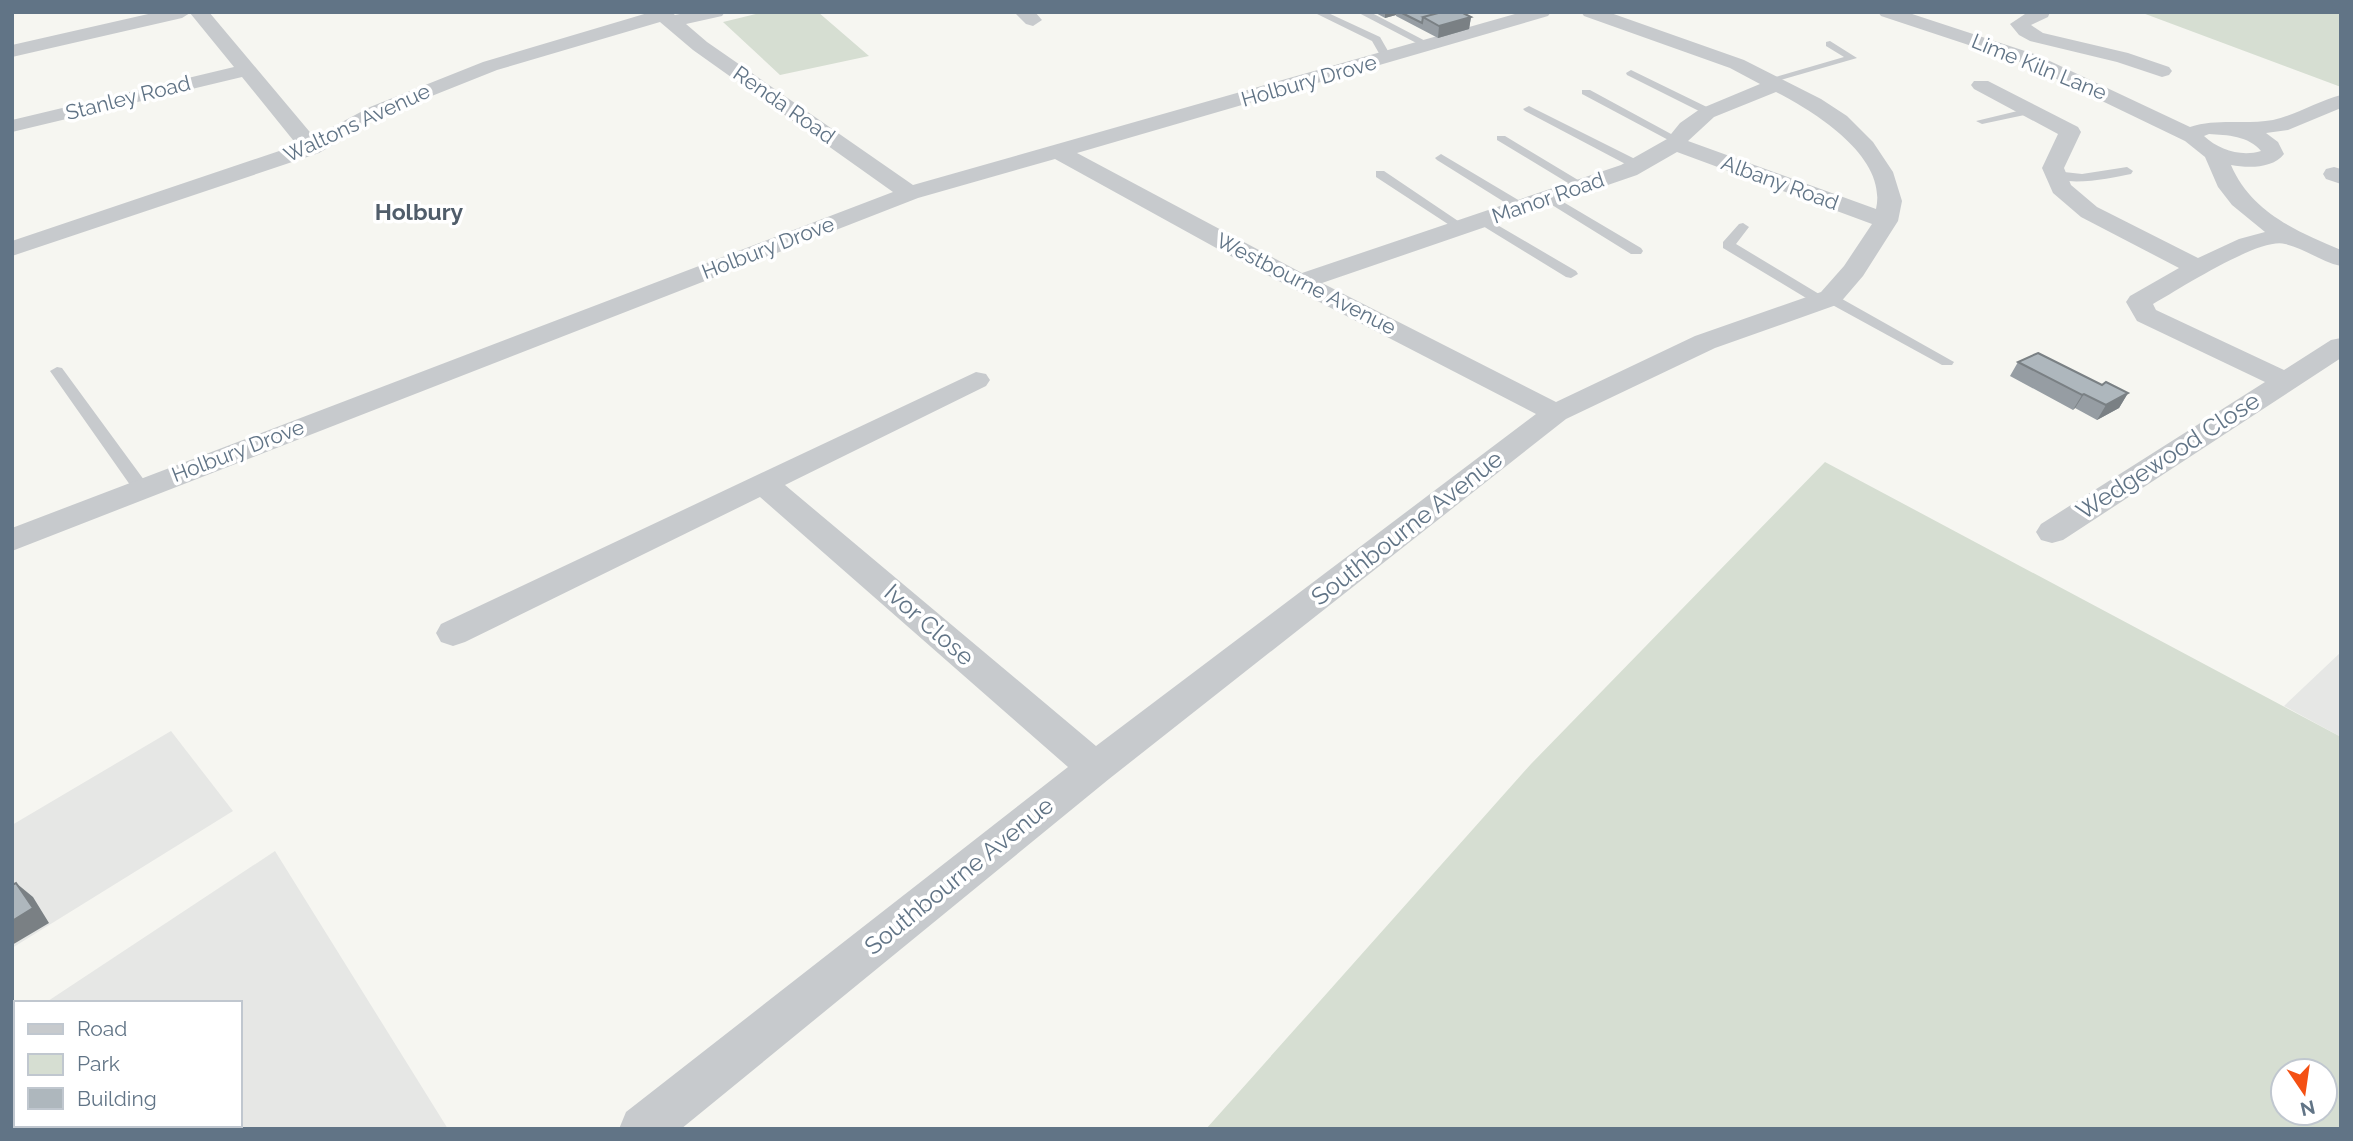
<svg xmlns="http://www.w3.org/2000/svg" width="2353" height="1141" font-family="Raleway,sans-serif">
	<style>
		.built { fill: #e6e7e5 }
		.green { fill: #d6ded2; fill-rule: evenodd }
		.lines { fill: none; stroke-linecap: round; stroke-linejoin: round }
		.lane { fill: #c7cacd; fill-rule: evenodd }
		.street { fill: #c7cacd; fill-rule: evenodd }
		.wall { fill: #969da3 }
		.shaded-wall { fill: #7a8084 }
		.building { fill: #aeb7bd; stroke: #7a8084; stroke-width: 2 }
		.labels { text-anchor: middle; stroke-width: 7; stroke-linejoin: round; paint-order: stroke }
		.far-street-label { font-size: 21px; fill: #617486; stroke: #fff }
		.far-quarter-label { font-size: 23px; font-weight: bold; fill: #505d6a; stroke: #fff }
		.street-label { font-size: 24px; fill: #617486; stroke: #fff }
	</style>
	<rect width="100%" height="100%" fill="#f6f6f1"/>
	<!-- built -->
	<path class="built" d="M2341 652V737L2284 706Z
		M171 731 233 811 12 948V825Z
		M275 851 448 1129H12V1025L16 1022V1125H240V1003H45Z"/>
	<!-- green -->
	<path class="green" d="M764 12H818L869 56 780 75 723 22Z
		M2140 12H2341V87Z
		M1825 462 2341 737V1129H1206L1531 764ZM2325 1071V1113H2283V1071Z"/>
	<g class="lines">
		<!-- lane -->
		<path class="lane" d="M1313 12H1326L1380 37 1388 51 1397 57 1392 60 1380 55 1372 41Z
			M1357 12H1370L1435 46 1426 48Z
			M1830 41 1857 58 1770 83 1765 80 1844 57 1826 46V42Z
			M1631 70 1713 110 1715 112 1705 114 1627 75 1626 73Z
			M1582 90H1590L1684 141 1674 143 1582 94Z
			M1529 106 1641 162 1643 165 1633 168 1525 111 1523 109Z
			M2030 108 2034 109V113L1982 124 1976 121Z
			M1497 136H1505L1588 186 1578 189 1497 140Z
			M1441 154 1525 204 1527 207 1525 210H1517L1437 160 1435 158Z
			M2127 167 2133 171 2131 174C2111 178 2066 188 2049 175L2055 171 2082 174Z
			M1376 171H1384L1467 227 1461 231 1457 230 1376 177Z
			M1548 193 1641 248 1643 251 1641 254H1631L1544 200 1542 197Z
			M1482 216 1576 271 1578 274 1571 278 1566 277 1478 223 1476 220Z
			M1743 223 1749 227 1736 244 1824 297 1835 295 1954 362 1952 365H1942L1827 302 1816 304 1723 248V242L1739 224Z
			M57 367 62 368 147 484 149 488 147 492H135L50 371Z"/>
		<!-- street -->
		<path class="street" d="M157 12H209L314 137 370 107 483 62 651 12H671L675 15 690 12H725L722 16 686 24 707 42 913 185 1522 12H1551L1548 16 1077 153 1302 273 1621 165 1667 139 1680 123 1700 109 1760 84 1730 68 1584 16 1581 12H1608L1744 60 1821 99 1847 116 1873 142 1893 172 1902 201 1898 221 1863 276 1839 304 1715 348 1566 419 1109 779 681 1129H619L626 1112 1068 767 760 497 465 642 453 646 441 642 436 633 441 624 976 372 986 374 990 380 986 386 785 485 1096 746 1536 414 1238 260 1055 159 918 198 12 551V528L893 192 693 50 660 22 497 70 384 115 319 153 12 256V241L297 145 242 77 12 132V120L234 67 190 13 182 18 12 57V45ZM1776 92C1815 112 1888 157 1876 209L1688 141 1714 117ZM1677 152 1872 224 1844 266 1821 292 1695 336 1556 402 1322 283 1637 175Z
			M1014 12H1035L1042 20 1033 26 1026 24Z
			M1878 12H1906L2037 55 2190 127C2217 118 2244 125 2273 120 2296 115 2318 101 2341 95V108L2288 130 2266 133 2278 142 2284 154C2272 169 2248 168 2231 165 2251 212 2296 231 2341 250V266C2321 262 2304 248 2285 244 2259 237 2178 290 2153 304L2156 310 2284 370 2331 340 2341 338V358L2063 540 2052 543 2041 540 2036 532 2041 524 2265 382 2137 321 2126 302 2130 296 2179 268 2081 217 2053 193 2042 168 2058 134 1974 89 1971 85 1974 81H1988L2078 127 2081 132 2064 168 2071 185 2097 207 2198 258 2239 239 2265 232 2232 205 2218 187 2205 157 2185 141 2023 63 1881 16ZM2209 134C2227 135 2249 136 2261 151 2241 157 2219 150 2204 136Z
			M2028 12H2050L2048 17 2031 25 2043 33 2128 53 2169 67 2172 71 2169 75 2162 77 2117 62 2030 41 2019 35 2010 24Z
			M2334 167 2341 169V184L2326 179 2323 174 2326 169Z"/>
	</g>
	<!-- wall -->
	<path class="wall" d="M1374 12H1461L1471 17 1469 29 1438 38 1396 16V15L1385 18Z
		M2018 362 2102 385 2128 393 2119 408 2097 420 2075 408 2073 410 2010 376Z"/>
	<!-- shaded-wall -->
	<path class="shaded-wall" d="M1385 12H1396V15L1385 18Z
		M1471 17 1469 29 1438 38 1439 26Z
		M2128 393 2119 408 2097 420 2106 405Z
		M2084 394 2075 408 2073 410 2082 395Z
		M16 883 33 897 49 923 12 945V921Z
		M224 1125H233L235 1129H226Z"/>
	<!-- building -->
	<path class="building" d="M1400 12H1442L1423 17 1422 23Z
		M1442 12H1461L1471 17 1439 26 1423 17Z
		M2038 353 2102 385 2106 382 2128 393 2106 405 2084 394 2082 395 2018 362Z
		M16 883 33 908 12 921V885Z
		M105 1125H224L226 1129H99Z"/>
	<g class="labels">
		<!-- far-street labels -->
		<g class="far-street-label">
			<text transform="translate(2039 67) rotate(22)" y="7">Lime Kiln Lane</text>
			<text transform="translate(1309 81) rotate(-16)" y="7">Holbury Drove</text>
			<text transform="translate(128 98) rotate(-14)" y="7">Stanley Road</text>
			<text transform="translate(784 105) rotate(35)" y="7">Renda Road</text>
			<text transform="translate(357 123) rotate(-25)" y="7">Waltons Avenue</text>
			<text transform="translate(1780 183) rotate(20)" y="7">Albany Road</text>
			<text transform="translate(1548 198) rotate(-19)" y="7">Manor Road</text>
			<text transform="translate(768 248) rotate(-21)" y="7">Holbury Drove</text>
			<text transform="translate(1306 284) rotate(27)" y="7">Westbourne Avenue</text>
			<text transform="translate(238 451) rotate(-21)" y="7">Holbury Drove</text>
		</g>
		<!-- far-quarter labels -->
		<g class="far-quarter-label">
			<text x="419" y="220">Holbury</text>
		</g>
		<!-- street labels -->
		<g class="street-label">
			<text transform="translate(2168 456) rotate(-33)" y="8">Wedgewood Close</text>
			<text transform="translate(1407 528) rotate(-38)" y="8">Southbourne Avenue</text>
			<text transform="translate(929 625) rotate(41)" y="8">Ivor Close</text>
			<text transform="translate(959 876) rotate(-39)" y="8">Southbourne Avenue</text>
		</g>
	</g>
	<!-- border -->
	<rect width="2353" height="1141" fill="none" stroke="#617486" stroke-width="28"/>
	<!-- legend -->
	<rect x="14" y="1001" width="228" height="126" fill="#ffffff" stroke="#c0c7cf" stroke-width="2"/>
	<rect x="28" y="1024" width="35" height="10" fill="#c7cacd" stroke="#c0c7cf" stroke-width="2"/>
	<text x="77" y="1036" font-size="21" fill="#617486">Road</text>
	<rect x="28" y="1054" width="35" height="21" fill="#d6ded2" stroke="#c0c7cf" stroke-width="2"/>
	<text x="77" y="1071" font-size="21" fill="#617486">Park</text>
	<rect x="28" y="1088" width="35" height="21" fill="#aeb7bd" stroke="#c0c7cf" stroke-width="2"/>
	<text x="77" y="1106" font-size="21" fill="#617486">Building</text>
	<!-- north arrow -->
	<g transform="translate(2304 1092) rotate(167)"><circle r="33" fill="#ffffff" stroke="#c0c7cf" stroke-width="2"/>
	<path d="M0-5L12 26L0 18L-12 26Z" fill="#f45013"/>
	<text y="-10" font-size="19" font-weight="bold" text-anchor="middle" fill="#617486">N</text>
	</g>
</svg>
